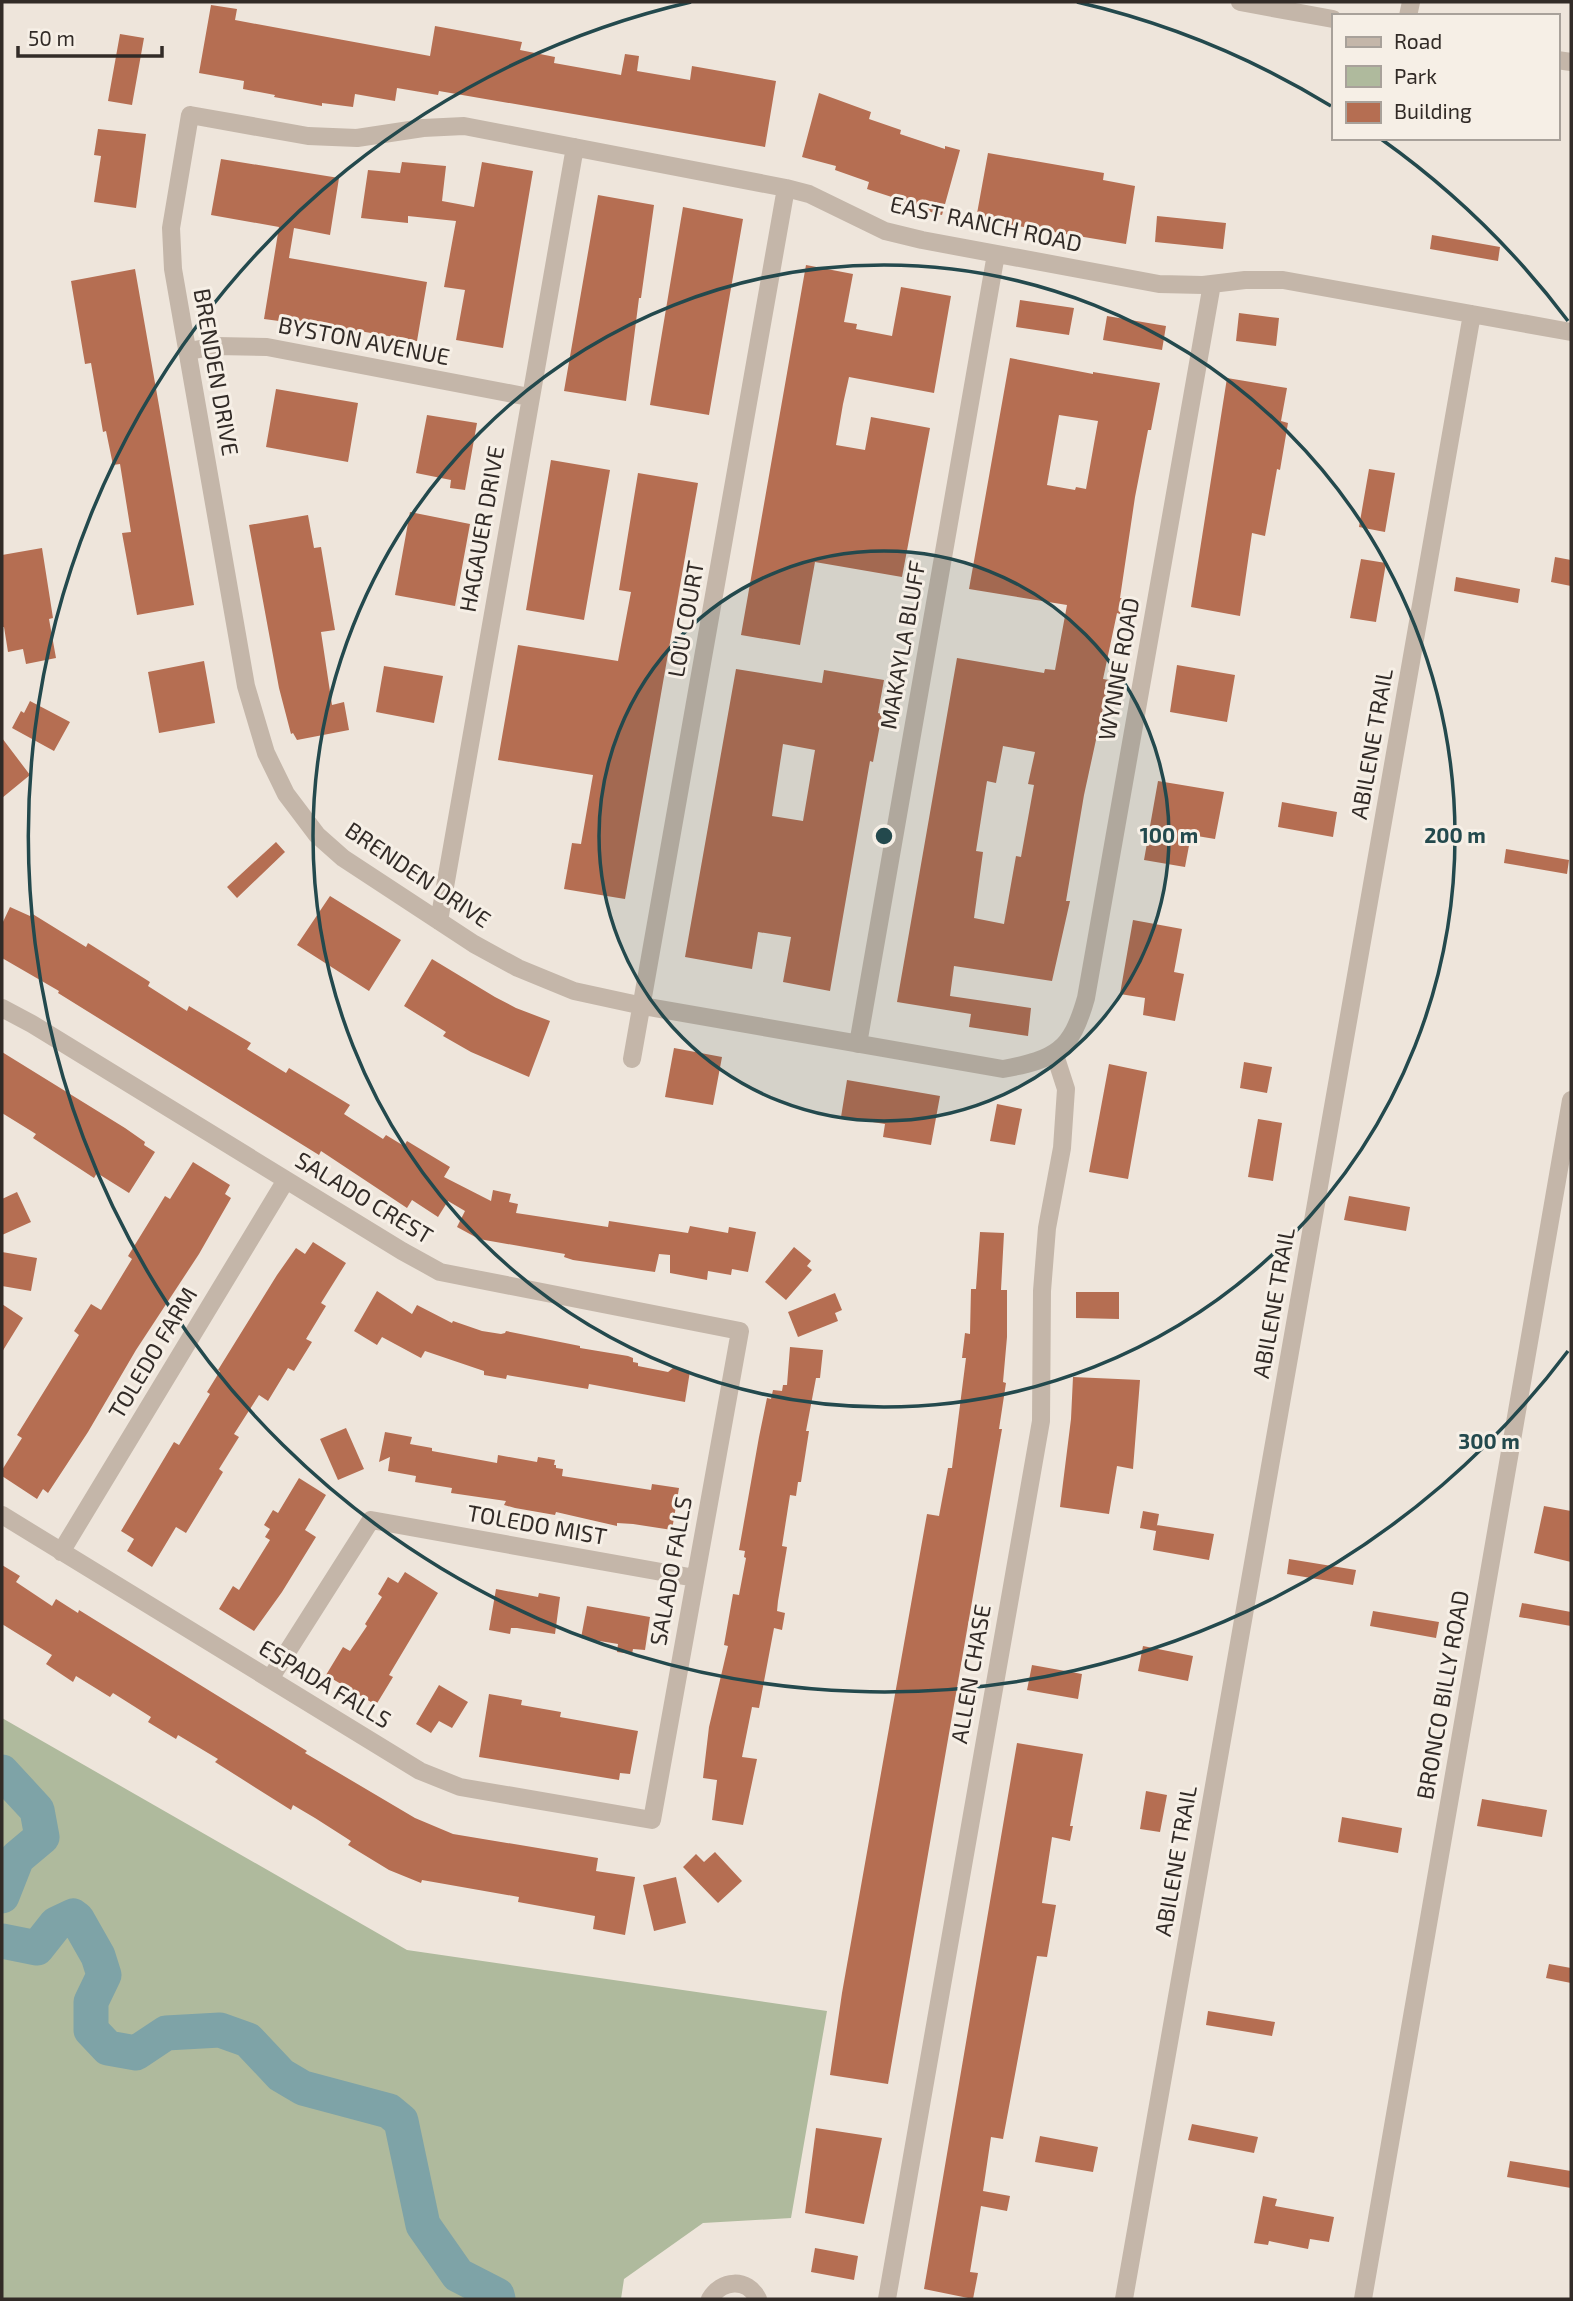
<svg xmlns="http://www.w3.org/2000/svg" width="1573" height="2301" font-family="'Exo 2',sans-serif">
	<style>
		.green { fill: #afba9d }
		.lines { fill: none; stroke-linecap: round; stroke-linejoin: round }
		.river { stroke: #7ea3a7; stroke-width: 35 }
		.building { fill: #b56e52; fill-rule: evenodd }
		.minor { stroke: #c4b6a9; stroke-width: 18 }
		.ring { fill: none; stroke: #23494d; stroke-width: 3.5 }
		.labels { text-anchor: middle; stroke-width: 6; stroke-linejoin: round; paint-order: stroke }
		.street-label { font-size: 23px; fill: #322b27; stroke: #f6efe6 }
		.centre { fill: #23494d; stroke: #f6efe6; stroke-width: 3.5 }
		.ring-label { font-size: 21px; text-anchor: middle; font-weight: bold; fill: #23494d; stroke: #f6efe6; stroke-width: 6; stroke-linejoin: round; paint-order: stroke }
	</style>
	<rect width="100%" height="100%" fill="#eee5db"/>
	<!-- green -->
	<path class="green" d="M2 1718 407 1950 827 2011 791 2218 703 2223 624 2279 621 2299H2Z"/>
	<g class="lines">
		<!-- river -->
		<path class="river" d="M2 1772 37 1810 42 1837 17 1858 2 1896
			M2 1941 37 1948 56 1924 73 1916 77 1919 98 1956 104 1975 91 2002V2030L108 2048 136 2053 166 2033 220 2030 248 2040 281 2075 303 2088 389 2111 401 2121 423 2225 458 2275 497 2295 498 2299"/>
	</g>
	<!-- building -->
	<path class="building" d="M211 5 237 9 235 20 430 56 435 26 522 42 520 50 555 57 554 63 621 75 625 54 639 56 637 71 690 80 692 66 776 81 765 147 439 91 438 95 397 88 395 101 355 94 353 107 322 103V106L274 97 275 95 243 89 244 81 199 73Z
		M120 34 144 38 132 105 108 101Z
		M819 93 871 112 869 119 901 130 900 134 945 149V146L960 150 942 215 897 203 898 199 867 189 869 182 835 170 836 166 802 157Z
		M98 129 146 134 136 208 94 202 101 156 94 155Z
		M988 153 1104 173 1103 180 1135 186 1126 244 976 219Z
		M221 159 339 178 330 235 294 228 289 258 427 282 417 341 279 317V321L264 319 279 227 211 215Z
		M402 162 446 166 442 201 474 207 482 162 533 171 503 348 456 340 465 290 444 287 456 221 408 216V223L361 218 368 170 400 173Z
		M598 195 654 205 641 298H639L626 401 564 391Z
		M683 207 743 219 709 415 650 405Z
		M1157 216 1226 223 1223 249 1155 242Z
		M1432 235 1500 247 1498 261 1430 249Z
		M806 265 853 274 844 322 857 324 856 329 892 336 901 287 951 296 934 393 849 377 843 404 836 445 865 450 871 417 930 428 902 577 815 562 800 645 741 635Z
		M135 269 194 605 137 615 122 533 131 532 120 464 113 465 106 431 103 432 91 363 85 364 71 281Z
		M1020 300 1074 308 1069 335 1016 327Z
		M1239 313 1279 318 1276 346 1236 341Z
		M1107 316 1166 326 1162 350 1103 340Z
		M1010 358 1093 374V372L1160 383 1151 430H1148L1135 497 1120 598H1123L1120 614 1117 613 1103 679 1109 680 1084 795 1066 901H1070L1052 981 954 966 950 996 1031 1008 1028 1036 969 1027 971 1014 897 1002 957 658 1044 673 1045 669 1055 670 1067 605 969 589ZM1059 415 1098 421 1086 489 1076 487 1075 490 1047 485ZM1003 746 1035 752 1028 784 1034 785 1021 857 1016 856 1004 924 974 918 983 852 976 851 987 781 996 783Z
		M1227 378 1287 388 1281 421 1288 423 1280 470 1277 469 1265 536 1252 533 1240 616 1191 607Z
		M276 389 358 403 348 462 266 447Z
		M427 415 477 423 465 490 450 488 451 480 416 473Z
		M551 460 610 470 584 620 526 610Z
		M1369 469 1395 473 1385 532 1359 527Z
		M638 473 698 483 625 899 564 889 572 843 581 844 593 775 498 760 518 645 618 661 631 592 619 590Z
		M410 512 470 524 455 606 395 595Z
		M308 515 314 548 321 547 335 630 321 632 332 705 344 702 349 730 297 740 293 733 291 734 279 688 249 525Z
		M42 548 53 618 49 619 56 658 26 664 23 649 8 652 4 627H2V555Z
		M1555 557 1571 560V586L1551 582Z
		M1361 559 1386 563 1376 622 1350 618Z
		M1456 577 1520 589 1518 603 1454 591Z
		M204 661 215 723 159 733 148 672Z
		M1177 665 1235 675 1227 722 1170 712Z
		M384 666 443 676 434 723 376 712Z
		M736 669 822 683 824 670 884 680 878 713 882 714 873 762 870 761 830 991 783 982 791 937 758 932 752 969 685 957ZM783 744 815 750 803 821 772 816Z
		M30 701 70 722 54 751 12 728 21 711 24 713Z
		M2 738 30 775 2 798Z
		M1158 781 1224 792 1215 839 1191 835 1185 867 1144 860Z
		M1282 802 1337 812 1333 837 1278 827Z
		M276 842 285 852 237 898 227 887Z
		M1506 849 1569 860 1567 874 1504 863Z
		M330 896 401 940 369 991 297 945Z
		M10 907 30 916 31 913 86 947 88 943 150 982 148 986 187 1011 189 1006 251 1043 247 1049 286 1073 289 1068 350 1105 344 1114 383 1139 386 1135 404 1146 407 1141 450 1167 444 1177 491 1201 493 1190 511 1194 509 1202 518 1204 516 1213 608 1227 609 1221 688 1233 690 1226 728 1233 729 1227 756 1232 748 1272 732 1269 731 1275 708 1271 707 1280 670 1273V1255L659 1254 655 1272 573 1260 564 1257 565 1254 479 1239 457 1227 465 1211 448 1201 438 1217 412 1200 407 1208 321 1151 319 1155 58 993 59 991 2 958V924Z
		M1133 920 1182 929 1174 972 1184 974 1175 1021 1143 1015 1145 998 1120 994Z
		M432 959 495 997 516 1008 550 1021 529 1077 471 1052 443 1036 446 1032 404 1006Z
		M674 1048 722 1057 713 1105 665 1097Z
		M2 1052 125 1128 145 1142 144 1145 155 1152 129 1193 97 1173 94 1178 33 1138 36 1134 2 1113Z
		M1244 1062 1272 1067 1267 1093 1240 1088Z
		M1109 1064 1147 1072 1128 1179 1089 1172Z
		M847 1080 940 1096 931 1145 883 1137 885 1124 841 1117Z
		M997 1104 1022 1109 1015 1145 990 1141Z
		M1258 1119 1282 1123 1273 1181 1248 1177Z
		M193 1162 230 1185 225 1194 231 1198 199 1254 136 1350 88 1432 48 1493 43 1489 37 1499 2 1476V1470L22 1438 17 1435 79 1335 74 1331 91 1304 101 1310 132 1259 128 1256 165 1196 170 1199Z
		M17 1192 31 1222 2 1235V1199Z
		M1349 1196 1410 1207 1406 1231 1344 1220Z
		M980 1232 1004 1233 1001 1290H1007V1337L1003 1382 1006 1383 999 1429H1002L888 2084 830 2075 842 1993 927 1514 939 1516 948 1468H952L966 1358H962L965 1333 970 1334 971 1289H976Z
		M313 1242 346 1263 321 1303 326 1306 306 1339 312 1342 294 1371 288 1368 268 1401 259 1395 234 1434 239 1437 219 1469 223 1472 186 1533 176 1527 152 1567 127 1551 134 1539 121 1531 174 1442 179 1445 210 1394 207 1392 220 1371 218 1370 277 1275 296 1248 305 1254Z
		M794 1247 811 1261 807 1266 812 1270 786 1300 765 1282Z
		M2 1252 37 1258 31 1291 2 1286Z
		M377 1291 412 1314 417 1305 452 1323 453 1321 482 1331 501 1334 505 1333 506 1331 580 1346V1348L628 1356 633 1358V1362L638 1363V1366L668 1372 673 1368 690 1371 685 1402 589 1384 588 1389 507 1375 506 1379 484 1375V1371L425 1351 421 1358 382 1337 377 1345 354 1331Z
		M1076 1292H1119V1319L1076 1318Z
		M835 1293 842 1310 835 1313 838 1321 798 1337 788 1312Z
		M2 1304 23 1318 2 1352Z
		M790 1347 823 1350 820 1378H816L806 1431H809L801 1482H798L796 1496 790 1495 782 1546 787 1547 778 1601 777 1611 785 1613 782 1630 774 1628 759 1708 752 1707 742 1757 757 1759 743 1825 712 1820 717 1780 703 1778 709 1727 728 1646 724 1645 733 1594 739 1595 746 1558 744 1557 745 1551 739 1550 759 1437 767 1398 771 1399 773 1390 782 1391 783 1385H787Z
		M1073 1377 1140 1380 1133 1469 1117 1466 1109 1514 1060 1507 1071 1419Z
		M346 1428 364 1469 338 1480 320 1439Z
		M385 1432 412 1437 410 1444 432 1448V1451L497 1463 498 1455 537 1462 538 1457 555 1460 554 1465H556V1468L563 1469 562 1476 651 1490 652 1484 679 1488 672 1530 633 1524 617 1523V1526L556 1512 555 1515 515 1508 504 1505 506 1501 451 1493 452 1488 415 1482 416 1476 388 1471 390 1457 379 1462Z
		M299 1478 326 1495 305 1530 316 1537 282 1592 254 1631 219 1609 233 1586 239 1590 270 1540 265 1537 270 1529 264 1525 273 1510 278 1513Z
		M1544 1506 1571 1511V1562L1534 1553Z
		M1143 1511 1159 1514 1156 1531 1140 1528Z
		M1157 1525 1214 1534 1209 1560 1153 1550Z
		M1289 1559 1356 1570 1353 1585 1287 1574Z
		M2 1565 20 1576 16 1582 52 1606 56 1599 78 1613 79 1610 307 1751 305 1753 415 1818 453 1834 598 1858 596 1871 635 1877 625 1935 593 1929 595 1916 518 1902 519 1897 422 1880 421 1883 389 1870 348 1845 351 1841 315 1818 293 1805 291 1810 215 1762 218 1759 178 1735 176 1739 148 1722 151 1717 113 1693 110 1697 76 1676 73 1682 46 1664 52 1655 2 1624Z
		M405 1572 438 1593 389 1675 393 1677 376 1705 326 1675 343 1647 350 1651 367 1626 365 1624 382 1597 378 1594 388 1577 398 1583Z
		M496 1589 538 1597 539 1593 560 1597 555 1634 517 1628H511L510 1634 489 1630Z
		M1522 1603 1571 1612V1626L1519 1617Z
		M587 1606 650 1617 645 1650 633 1649 632 1654 617 1652 618 1644 581 1638Z
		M1373 1611 1439 1622 1436 1638 1370 1626Z
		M1143 1646 1193 1656 1188 1681 1138 1671Z
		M1032 1665 1082 1674 1078 1699 1027 1690Z
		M439 1685 468 1702 452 1728 439 1721 431 1733 416 1724Z
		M489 1694 522 1700 521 1705 561 1712 560 1717 638 1731 630 1774 620 1773 619 1780 479 1757Z
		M1017 1743 1083 1754 1070 1826H1073L1070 1841 1052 1837 1042 1903 1056 1905 1047 1957 1037 1956 1003 2139 991 2137 983 2191 1010 2196 1007 2211 981 2206 970 2272 978 2273 973 2299 924 2289Z
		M1146 1791 1167 1795 1160 1832 1140 1829Z
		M1482 1799 1547 1810 1542 1837 1477 1826Z
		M1342 1817 1402 1828 1398 1853 1338 1842Z
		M715 1852 742 1881 718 1903 683 1867 696 1854 704 1862Z
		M676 1877 686 1923 654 1931 643 1885Z
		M1549 1964 1571 1968V1983L1546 1978Z
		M1208 2011 1275 2022 1272 2036 1206 2025Z
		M1192 2124 1258 2137 1254 2153 1188 2140Z
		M816 2128 882 2138 864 2224 805 2213Z
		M1040 2136 1098 2147 1093 2172 1035 2162Z
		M1510 2161 1571 2171V2188L1507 2177Z
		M1263 2196 1277 2199 1275 2206 1334 2217 1329 2242 1310 2239 1308 2249 1269 2241 1268 2245 1254 2243Z
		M815 2248 858 2256 854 2280 811 2272Z"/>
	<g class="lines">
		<!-- minor -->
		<path class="minor" d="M1240 2 1333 19
			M1408 16 1411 2
			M1557 60 1571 62
			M1212 284 1086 998C1071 1051 1056 1059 1003 1069L643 1006 574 991 518 968 474 944 343 858 317 835 286 794 266 753 246 686 173 269 171 228 190 115 308 136 357 138 423 128 464 126 786 188 809 194 885 231 922 240 1159 284 1203 285 1245 280H1283L1571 332
			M189 351 216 346 267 347 529 397
			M439 921 575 147
			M2 1008 32 1024 402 1251 440 1272 740 1331 652 1820 460 1787 420 1771 2 1515
			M858 1044 996 254
			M632 1059 786 188
			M61 1552 286 1180
			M270 1679 371 1520 695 1578
			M710 2299C721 2280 747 2277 758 2299
			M887 2299 1041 1421 1042 1291 1047 1228 1062 1148 1066 1089 1055 1055
			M1124 2299 1472 314
			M1363 2299 1571 1100"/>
	</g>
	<!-- distance rings -->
	<circle cx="884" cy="836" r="285" fill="#23494d" fill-opacity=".12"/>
	<g class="ring">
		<circle cx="884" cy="836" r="285"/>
		<circle cx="884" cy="836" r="571"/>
		<path d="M1568 1351A856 856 0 1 1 691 2M1077 2A856 856 0 0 1 1331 106M1381 139A856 856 0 0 1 1568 321"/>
	</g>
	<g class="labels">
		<!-- street labels -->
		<g class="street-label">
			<text transform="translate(986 224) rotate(12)" y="8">EAST RANCH ROAD</text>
			<text transform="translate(364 341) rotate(11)" y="8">BYSTON AVENUE</text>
			<text transform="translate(216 372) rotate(80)" y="8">BRENDEN DRIVE</text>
			<text transform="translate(482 529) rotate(-80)" y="8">HAGAUER DRIVE</text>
			<text transform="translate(686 619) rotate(-80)" y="8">LOU COURT</text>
			<text transform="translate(903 645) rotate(-80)" y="8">MAKAYLA BLUFF</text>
			<text transform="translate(1119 669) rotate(-80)" y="8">WYNNE ROAD</text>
			<text transform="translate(1372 744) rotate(-80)" y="8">ABILENE TRAIL</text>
			<text transform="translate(418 875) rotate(34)" y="8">BRENDEN DRIVE</text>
			<text transform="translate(364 1198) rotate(31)" y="8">SALADO CREST</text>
			<text transform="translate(1274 1303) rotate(-80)" y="8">ABILENE TRAIL</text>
			<text transform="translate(153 1353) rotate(-59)" y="8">TOLEDO FARM</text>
			<text transform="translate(537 1525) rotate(10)" y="8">TOLEDO MIST</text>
			<text transform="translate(671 1571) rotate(-80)" y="8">SALADO FALLS</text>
			<text transform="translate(971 1674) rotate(-80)" y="8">ALLEN CHASE</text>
			<text transform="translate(325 1684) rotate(31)" y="8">ESPADA FALLS</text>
			<text transform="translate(1443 1695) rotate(-80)" y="8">BRONCO BILLY ROAD</text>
			<text transform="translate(1176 1861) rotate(-80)" y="8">ABILENE TRAIL</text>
		</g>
	</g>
	<circle cx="884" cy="836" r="10" class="centre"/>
	<g class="ring-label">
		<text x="1169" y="843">100 m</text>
		<text x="1455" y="843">200 m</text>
		<text x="1489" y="1449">300 m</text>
	</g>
	<!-- border -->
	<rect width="1573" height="2301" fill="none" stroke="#322b27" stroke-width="7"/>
	<!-- legend -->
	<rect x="1332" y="14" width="228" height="126" fill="#f6efe6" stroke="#a8a19a" stroke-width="2"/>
	<rect x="1346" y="37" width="35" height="10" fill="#c4b6a9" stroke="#a8a19a" stroke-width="2"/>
	<text x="1394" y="49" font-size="21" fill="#322b27">Road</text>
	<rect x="1346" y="66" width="35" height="21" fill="#afba9d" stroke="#a8a19a" stroke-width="2"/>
	<text x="1394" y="84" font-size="21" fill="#322b27">Park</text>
	<rect x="1346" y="102" width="35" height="21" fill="#b56e52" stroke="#a8a19a" stroke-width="2"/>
	<text x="1394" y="119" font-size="21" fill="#322b27">Building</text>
	<!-- scale -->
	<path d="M18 46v10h144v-10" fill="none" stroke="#322b27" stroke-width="3.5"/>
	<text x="28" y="46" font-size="21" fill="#322b27" stroke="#f6efe6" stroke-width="5" paint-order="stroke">50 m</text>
</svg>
